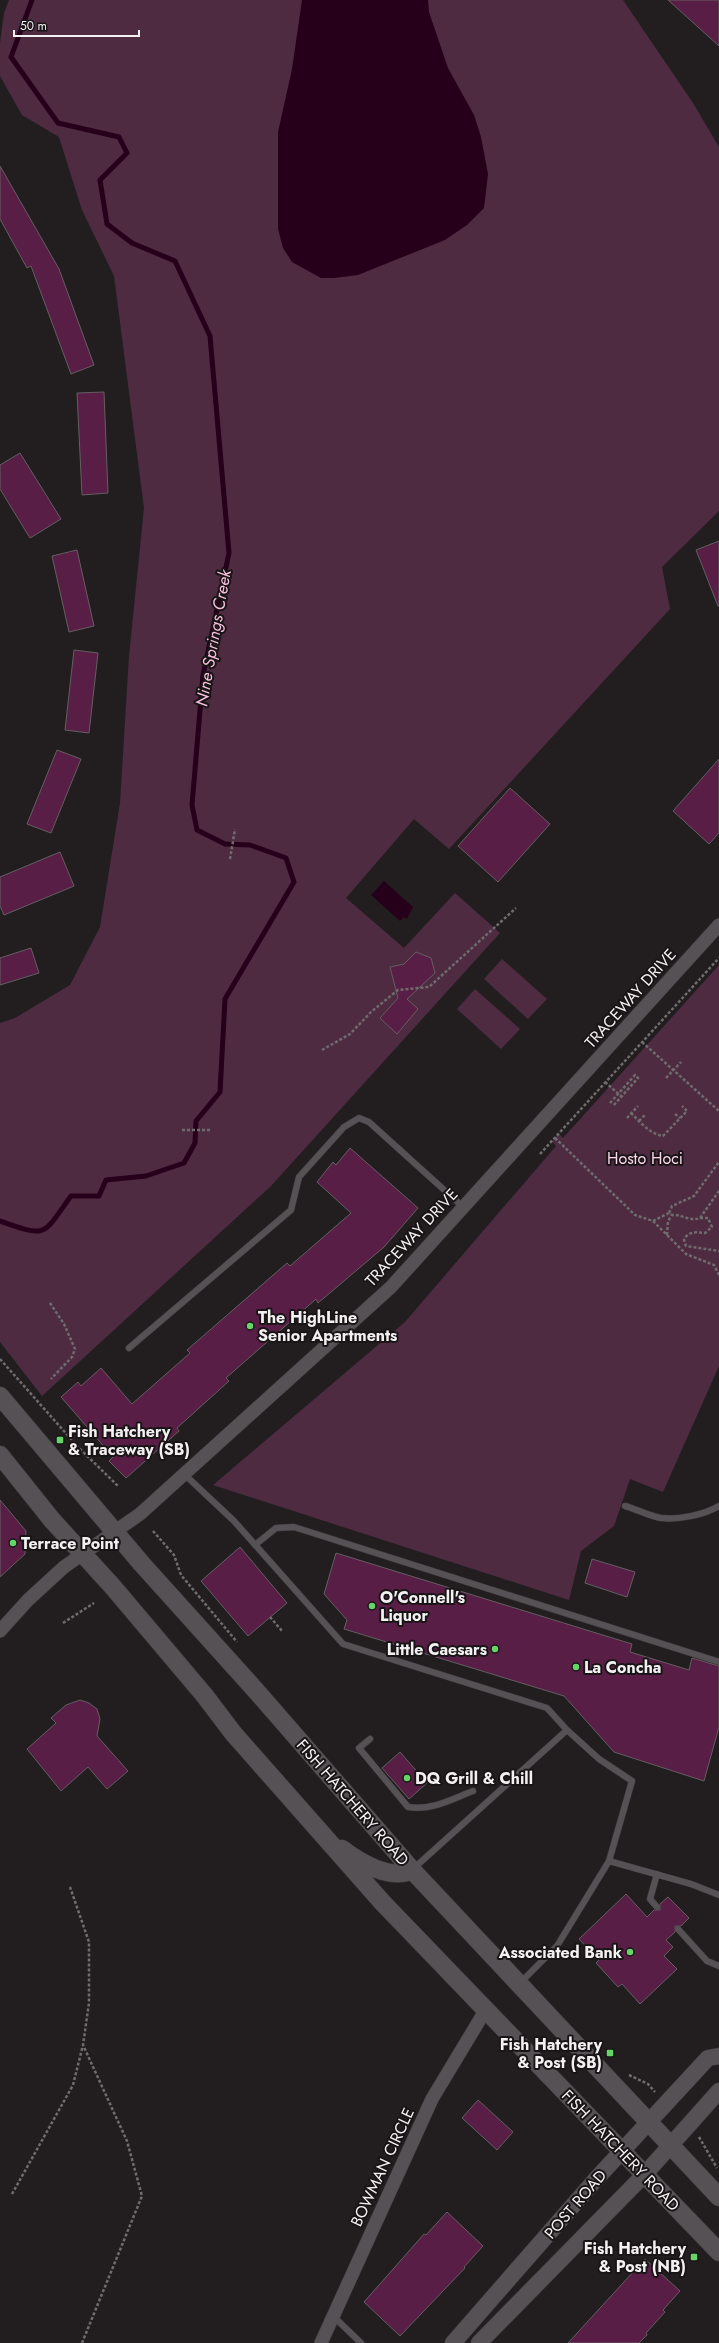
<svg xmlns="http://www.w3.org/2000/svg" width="719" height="2343" font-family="Jost,sans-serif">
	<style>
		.green { fill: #4e2b41 }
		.water { fill: #26001b }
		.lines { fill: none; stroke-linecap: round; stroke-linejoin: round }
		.stream { stroke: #26001b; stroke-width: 5 }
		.building { fill: #591e46; stroke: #635f61 }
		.service-casing { stroke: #3e3b3d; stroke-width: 7 }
		.minor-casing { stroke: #3e3b3d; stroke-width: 14 }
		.tertiary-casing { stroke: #3e3b3d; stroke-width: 17 }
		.secondary-casing { stroke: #3e3b3d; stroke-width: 19 }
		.path { stroke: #6f6c6e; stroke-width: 2.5; stroke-dasharray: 3 2; stroke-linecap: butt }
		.service { stroke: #565154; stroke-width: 6 }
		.minor { stroke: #565154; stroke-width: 13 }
		.tertiary { stroke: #565154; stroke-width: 16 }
		.secondary { stroke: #565154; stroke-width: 18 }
		.poi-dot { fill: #66d466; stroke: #191517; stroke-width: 1.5 }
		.labels { text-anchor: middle; stroke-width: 4; stroke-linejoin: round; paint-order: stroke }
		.street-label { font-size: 16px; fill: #f3f0f2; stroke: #191517 }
		.park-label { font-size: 16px; fill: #fcd6ec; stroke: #191517 }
		.poi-label { font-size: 16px; font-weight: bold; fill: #f3f0f2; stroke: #191517; text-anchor: start }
		.water-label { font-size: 17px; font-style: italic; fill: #f7bee0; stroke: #191517 }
	</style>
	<rect width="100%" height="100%" fill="#221e20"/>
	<!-- green -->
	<path class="green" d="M9 0H623L693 103 719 147V511L662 567 670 609 449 849 414 819 346 898 404 948 455 893 500 933 271 1186 42 1396 0 1342V1023L15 1018 70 985 100 927 120 803 129 656 144 508 114 276 82 210 59 137 22 115 0 76V43L4 13Z
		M502 959 547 999 528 1019 484 979Z
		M719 965V1366L663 1492 630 1479 614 1526 581 1551 569 1600 213 1485 405 1322 556 1146 552 1141 559 1134 563 1138Z
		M475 989 520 1029 501 1049 457 1009Z"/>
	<!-- water -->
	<path class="water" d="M302 0H428L429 12 448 68 474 115 481 137 488 174 484 208 467 225 445 240 358 275 334 278H321L292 262 283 248 278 229V132L292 69Z
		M384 881 413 907 407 919 404 917 400 921 371 895Z"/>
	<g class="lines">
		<!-- stream -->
		<path class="stream" d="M0 1221C48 1238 42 1236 71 1196H99L106 1180 146 1176 184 1163 195 1143 196 1121 220 1092 225 999 294 882 286 858 250 845 225 844 197 830 192 805 203 675 229 553 210 336 175 261 132 243 107 224 100 180 127 153 119 137 58 123 11 57 32 0"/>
	</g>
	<!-- building -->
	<path class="building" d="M668 0H719V46Z
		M0 166 59 269 94 365 71 374 31 266 27 268 0 219Z
		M104 392 108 493 82 495 77 393Z
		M20 453 61 519 30 538 0 489V465Z
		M719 541V606H718L696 550Z
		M77 550 94 626 69 632 52 556Z
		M74 650 98 653 89 733 65 730Z
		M57 750 81 759 51 833 27 824Z
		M719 759V833L709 844 673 811Z
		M510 788 550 824 498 882 458 846Z
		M60 852 74 886 4 915 0 906V877Z
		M31 948 39 973 0 985V958Z
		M416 952 431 958 435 973 407 999 418 1009 397 1034 380 1018 398 998 390 967 404 964Z
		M350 1148 418 1208 384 1247 318 1303 316 1299 226 1378 229 1381 177 1428 179 1431 126 1478 109 1461 113 1457 61 1397 78 1382 81 1386 101 1368 132 1404 190 1353 187 1350 287 1263 290 1266 351 1213 317 1182 333 1162 336 1165Z
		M0 1500 26 1531 25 1554 0 1577Z
		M240 1547 287 1603 248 1636 201 1581Z
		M336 1553 632 1644 630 1652 689 1670 692 1658 719 1666V1727L704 1781 614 1752 564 1696 344 1629 347 1620 324 1594Z
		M592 1559 635 1572 627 1597 585 1583Z
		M80 1700 89 1703 97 1709 100 1719 97 1736 128 1771 107 1789 88 1767 61 1791 27 1749 56 1723 51 1718 66 1705Z
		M400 1752 427 1783 409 1799 382 1768Z
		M626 1894 647 1917 654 1910H660V1904L668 1897 689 1918 681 1926H675V1932L666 1940 673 1947 664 1956 677 1969 640 2004 622 1984 618 1987 596 1963 599 1960 579 1939Z
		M478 2100 513 2132 497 2150 462 2118Z
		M447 2212 483 2246 464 2267 465 2268 400 2336 364 2302 424 2234 426 2235Z
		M645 2259 680 2291 663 2310 665 2312 646 2333 647 2335 639 2343H568Z"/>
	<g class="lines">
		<defs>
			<path id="service" d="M129 1348 291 1210 299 1177 344 1127 359 1118 369 1122 463 1207
				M184 1474 234 1521 343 1644 547 1708 567 1730
				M625 1506C636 1509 649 1516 661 1518 679 1520 703 1515 719 1506
				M255 1545 276 1528 294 1527 719 1662
				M370 1739 359 1748 408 1807C431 1811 452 1799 473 1791
				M413 1869 567 1730 599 1759 632 1781 609 1861
				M657 1907 650 1899 657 1874
				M678 1929 707 1961 719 1966
				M521 1982 557 1946 609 1861 691 1884 719 1895
				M333 2316 361 2343"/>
			<path id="minor" d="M0 1631 28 1600 64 1567 140 1514 391 1287 719 925
				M321 2343 432 2099 485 2011"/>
			<path id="tertiary" d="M453 2343 597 2178 708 2058 719 2056
				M479 2343 645 2174 719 2091"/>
			<path id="secondary" d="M0 1396 141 1563 258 1693 412 1870 719 2197
				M0 1455 52 1520 113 1587 205 1696 233 1733 382 1902 719 2252
				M342 1849C359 1862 390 1881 412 1870"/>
		</defs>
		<!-- service casing -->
		<use href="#service" class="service-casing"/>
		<!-- minor casing -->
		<use href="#minor" class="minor-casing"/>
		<!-- tertiary casing -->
		<use href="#tertiary" class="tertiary-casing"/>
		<!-- secondary casing -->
		<use href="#secondary" class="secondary-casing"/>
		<!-- path -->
		<path class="path" d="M230 859 235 829
			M642 1042 719 1111
			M322 1050 350 1034 371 1012 398 990 429 987 516 908
			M666 1078 681 1062
			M605 1082 622 1097
			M610 1103 635 1075 638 1078 613 1106
			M631 1113C640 1122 650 1134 663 1136L687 1111 682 1106
			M675 1114 680 1118
			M627 1118 638 1106
			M639 1121 646 1114
			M182 1130H211
			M555 1138 635 1215 653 1221 669 1213 672 1215
			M540 1154 719 958
			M669 1213 672 1206 694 1196 719 1162
			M700 1218H708L712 1227 705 1233C696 1232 688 1231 684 1240L686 1246 719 1251
			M653 1221 686 1254 714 1265 719 1275
			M667 1235 668 1221 672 1215C682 1214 690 1222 700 1218L719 1191
			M50 1303 64 1324 75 1349 72 1357 51 1379
			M0 1359 79 1448 118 1486
			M153 1531 174 1555 181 1575 237 1642
			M270 1617 283 1632
			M63 1623 94 1603
			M629 2075 648 2084 655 2092
			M699 2137 717 2168
			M12 2194 73 2085 83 2045 89 2003V1942L70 1887
			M82 2343 142 2196 127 2141 83 2045"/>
		<!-- service -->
		<use href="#service" class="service"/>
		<!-- minor -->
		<use href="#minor" class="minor"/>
		<!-- tertiary -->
		<use href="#tertiary" class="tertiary"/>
		<!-- secondary -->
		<use href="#secondary" class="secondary"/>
	</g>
	<!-- markers -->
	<g class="poi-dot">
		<circle cx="250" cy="1326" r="4"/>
		<rect x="56" y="1436" width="8" height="8" rx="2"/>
		<circle cx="13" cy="1543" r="4"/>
		<circle cx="372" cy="1606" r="4"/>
		<circle cx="495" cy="1649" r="4"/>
		<circle cx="576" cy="1667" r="4"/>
		<circle cx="407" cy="1778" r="4"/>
		<circle cx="630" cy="1952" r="4"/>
		<rect x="606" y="2049" width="8" height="8" rx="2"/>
		<rect x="690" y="2253" width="8" height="8" rx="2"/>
	</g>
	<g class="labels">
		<!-- street labels -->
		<g class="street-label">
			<text transform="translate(630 998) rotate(-48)" y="6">TRACEWAY DRIVE</text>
			<text transform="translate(411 1237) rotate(-47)" y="6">TRACEWAY DRIVE</text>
			<text transform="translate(353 1802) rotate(49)" y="6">FISH HATCHERY ROAD</text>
			<text transform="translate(621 2150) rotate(46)" y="6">FISH HATCHERY ROAD</text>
			<text transform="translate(382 2167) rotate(-65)" y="6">BOWMAN CIRCLE</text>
			<text transform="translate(575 2204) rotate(-49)" y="6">POST ROAD</text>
		</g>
		<!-- park labels -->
		<g class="park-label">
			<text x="645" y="1164">Hosto Hoci</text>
		</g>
		<!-- poi labels -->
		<g class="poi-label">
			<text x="258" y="1323">The HighLine<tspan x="258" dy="18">Senior Apartments</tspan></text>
			<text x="68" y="1437">Fish Hatchery<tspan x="68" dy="18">&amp; Traceway (SB)</tspan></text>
			<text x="21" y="1549">Terrace Point</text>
			<text x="380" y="1603">O'Connell's<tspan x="380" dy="18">Liquor</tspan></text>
			<text x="487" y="1655" text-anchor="end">Little Caesars</text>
			<text x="584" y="1673">La Concha</text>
			<text x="415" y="1784">DQ Grill &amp; Chill</text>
			<text x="622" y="1958" text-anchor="end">Associated Bank</text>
			<text x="602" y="2050" text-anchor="end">Fish Hatchery<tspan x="602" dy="18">&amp; Post (SB)</tspan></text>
			<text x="686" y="2254" text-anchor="end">Fish Hatchery<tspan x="686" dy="18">&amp; Post (NB)</tspan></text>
		</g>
		<!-- water labels -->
		<g class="water-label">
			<text transform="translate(213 638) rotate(-80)" y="6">Nine Springs Creek</text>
		</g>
	</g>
	<!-- scale -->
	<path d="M14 30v6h125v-6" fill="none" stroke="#f3f0f2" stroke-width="2"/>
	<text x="20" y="30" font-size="12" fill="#f3f0f2" stroke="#191517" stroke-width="3" paint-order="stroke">50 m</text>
</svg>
